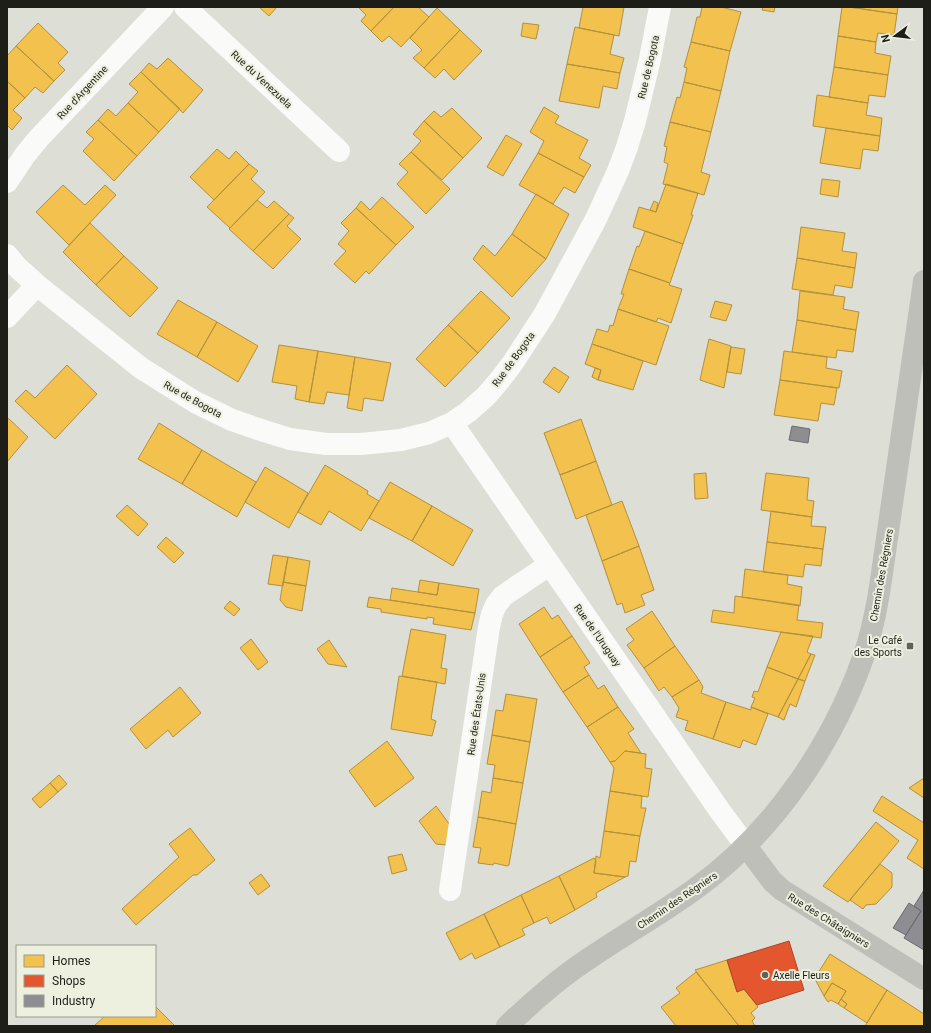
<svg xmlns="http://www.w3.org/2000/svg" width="931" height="1033" font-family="Roboto,sans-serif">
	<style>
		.homes { fill: #f2c14e; stroke: #b2903e }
		.shops { fill: #e4572e; stroke: #a84627 }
		.industry { fill: #8d8d92; stroke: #6b6c6d }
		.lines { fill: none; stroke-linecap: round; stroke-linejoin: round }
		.street { stroke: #fafaf9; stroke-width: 22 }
		.secondary { stroke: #bebfb9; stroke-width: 22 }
		.poi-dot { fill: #60615a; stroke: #edf0df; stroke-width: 1.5 }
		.labels { text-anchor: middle; stroke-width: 4; stroke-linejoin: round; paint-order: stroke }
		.street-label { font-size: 10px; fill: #1d1e18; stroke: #edf0df }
		.poi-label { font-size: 10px; fill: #1d1e18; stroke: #edf0df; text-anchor: end }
	</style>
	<rect width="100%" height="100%" fill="#ddded6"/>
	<!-- homes -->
	<path class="homes" d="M259 7H277L269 16Z
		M358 7H394L371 31 361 21 366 15Z
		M394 7H418L429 17 401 47 389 36 382 42 371 31Z
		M583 7H624L619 36 579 28Z
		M702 7H721L741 12 730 51 691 42 697 17H700Z
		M763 7H775L774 12 762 10Z
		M842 7H849L897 14 894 35 878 33 876 42 838 36Z
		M849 7H898L897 14Z
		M437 8 460 30 424 68 413 58 422 50 410 38Z
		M38 23 68 52 58 63 65 70 54 81 16 46Z
		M523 23 539 25 536 39 521 36Z
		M575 27 614 35 610 54 624 58 620 73 567 64Z
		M460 30 482 51 454 80 444 69 435 78 424 68Z
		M838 36 876 42 875 53 891 56 888 75 834 67Z
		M691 42 730 51 721 91 684 82 687 68 684 67Z
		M16 46 54 81 43 93 35 87 25 98 7 81V56Z
		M168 58 203 90 183 113 141 72 149 63 157 69Z
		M567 64 620 73 617 89 603 86 599 108 559 101Z
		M834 67 888 75 885 97 869 95 868 103 829 97Z
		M141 72 180 109 159 132 128 103 138 92 129 84Z
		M7 81 25 98 13 110 22 118 12 130 7 125Z
		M684 82 721 91 711 132 670 122 677 97 680 98Z
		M817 95 868 103 866 115 882 118 880 136 813 126Z
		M128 103 159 132 137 156 98 120 108 109 116 116Z
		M544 107 559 116 555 123 588 140 579 158 591 165 584 177 538 153 544 141 530 132Z
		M452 108 482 138 463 158 424 121 434 111 441 117Z
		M98 120 137 156 114 181 83 151 94 139 86 132Z
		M424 121 463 158 442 180 411 152 421 141 413 134Z
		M670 122 711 132 701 172 710 175 704 195 663 184 668 164 664 162 667 147 664 146Z
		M826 128 880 136 878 151 863 149 860 169 820 163Z
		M506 135 522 144 503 176 487 167Z
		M217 149 229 159 236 151 249 164 214 200 190 177Z
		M411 152 450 189 426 214 397 184 408 172 399 164Z
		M538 153 584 177 575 193 564 187 553 204 519 185Z
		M249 164 258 171 251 179 265 192 230 228 207 207Z
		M822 179 840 181 838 197 820 194Z
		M666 184 698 193 691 215H693L683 244 633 227 639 207 656 212Z
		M63 185 85 205 105 185 116 195 69 245 36 212Z
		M536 194 569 214 546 259 512 234Z
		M382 197 414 227 396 245 356 208 361 201 370 210Z
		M257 200 267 208 274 201 289 214 253 251 229 229Z
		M654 201 658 203 656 212 650 210Z
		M356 208 396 245 369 274 366 271 355 283 334 264 346 251 338 244 349 231 341 223Z
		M289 214 294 218 287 226 301 239 273 269 253 251Z
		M90 223 124 256 96 285 63 252Z
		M801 227 845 233 842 251 857 253 855 268 797 258Z
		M645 231 683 244 670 283 629 269 637 246 639 247Z
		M512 234 546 259 512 297 473 259 483 245 495 256Z
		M124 256 158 288 130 317 96 285Z
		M797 258 855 268 852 288 835 285 833 295 792 289Z
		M629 269 670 283 669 285 682 289 671 323 658 318 656 322 618 309 624 294H621Z
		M481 291 510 318 478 353 448 325Z
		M800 291 845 297 843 309 859 312 856 330 797 320Z
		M178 300 217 322 197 357 157 334Z
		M715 301 732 305 726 321 710 317Z
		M618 309 669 326 656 365 592 344 597 329 608 332 610 325 613 326Z
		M797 320 856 330 853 352 837 350 836 358 792 352Z
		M217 322 258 346 238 382 197 357Z
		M448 325 478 353 445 387 416 359Z
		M709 339 731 346 724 388 700 380Z
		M592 344 643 361 633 390 598 380 601 370 585 364Z
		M279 345 318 351 309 402 295 399 297 386 272 382Z
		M731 347 745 349 741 374 727 372Z
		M318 351 355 357 349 395 327 392 324 404 309 402Z
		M784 351 827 357 826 368 842 371 839 388 780 380Z
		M355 357 391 363 383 401 364 398 362 411 347 408Z
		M67 365 97 394 55 439 15 401 26 390 35 398Z
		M554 367 569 377 559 393 543 382Z
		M595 368 601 370 598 380 592 377Z
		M780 380 837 388 834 405 821 403 818 421 774 415Z
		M7 417 28 437 7 462Z
		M581 419 596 461 560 475 544 433Z
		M159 423 202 450 182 484 138 459Z
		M202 450 256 482 237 517 182 484Z
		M596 461 612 505 576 519 560 475Z
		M325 465 368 491 367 494 379 501 361 531 329 511 321 525 298 512Z
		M265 467 308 493 289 528 245 502Z
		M706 473 708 498 695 499 694 474Z
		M766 473 809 478 807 500 814 501 812 517 761 510Z
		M390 482 432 506 412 541 369 518Z
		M622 501 639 546 602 561 586 515Z
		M127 505 148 524 138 536 116 516Z
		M432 506 473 530 453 566 412 541Z
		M771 511 812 517 811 526 826 527 823 549 767 542Z
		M166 537 184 553 174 563 157 547Z
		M767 542 823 549 821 566 805 564 803 577 763 572Z
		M639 546 654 590 641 595 645 605 625 613 622 603 617 605 602 561Z
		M273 555 288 557 283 586 268 584Z
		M288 557 310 561 306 586 283 582Z
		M745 569 788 575 787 584 802 587 800 606 742 597Z
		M420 580 439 583 437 595 418 592Z
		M283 582 306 586 302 611 286 607 280 600Z
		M439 583 479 589 475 613 390 600 392 588 437 595Z
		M735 596 799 605 797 620 823 623 821 638 711 622 713 610 734 613Z
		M369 597 475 613 471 630 433 624 434 618 427 617V619L381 612V609L367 607Z
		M230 601 240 609 234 616 224 608Z
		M544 607 552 619 558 615 572 636 540 657 519 624Z
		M652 611 675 646 644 668 627 645 634 640 626 629Z
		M411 629 446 635 441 668 447 669 445 684 402 676Z
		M781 632 813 636 807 652 811 654 798 679 767 667Z
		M572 636 590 663 584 667 589 675 563 692 540 657Z
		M251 639 268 662 258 670 240 648Z
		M329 640 347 667 328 664 317 649Z
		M675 646 699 680 672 697 664 687 659 691 644 668Z
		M811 654 815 655 805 681 798 679Z
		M767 667 798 679 778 717 751 707 755 698 752 697 754 691 758 692Z
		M589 675 598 689 604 685 618 707 587 727 563 692Z
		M399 676 437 682 431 719 436 721 432 736 391 729Z
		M798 679 805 681 796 707 790 704 784 720 778 717Z
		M699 680 703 687 701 693 726 702 713 739 685 730 688 721 676 717 679 708 672 697Z
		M180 687 201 713 173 737 168 730 146 749 130 729Z
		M506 694 537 699 530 742 492 735 496 710 503 711Z
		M726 702 751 710V707L768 714 756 745 743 740 740 748 713 739Z
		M618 707 634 729 628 733 641 753 625 751 615 761 610 762 587 727Z
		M492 735 530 742 523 783 493 778 495 765 487 764Z
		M387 741 414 778 375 807 349 771Z
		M625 751 646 754 645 768 652 769 648 797 610 791 614 768 610 762 615 761Z
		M59 775 67 784 58 792 50 783Z
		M493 778 523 783 516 824 478 817 482 791 491 793Z
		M924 778V798L909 788Z
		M50 783 58 792 40 808 32 799Z
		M610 791 642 796 641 808H646L640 836 604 831Z
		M882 796 924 823V869L907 858 918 840 873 811Z
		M436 806 450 825 447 845 436 844 419 821Z
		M478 817 516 824 509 865 507 866 494 863 493 865 478 863 481 848 473 847Z
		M876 822 899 841 848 902 823 886Z
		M190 828 215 860 197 875H193L136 925 122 909 179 857 169 844Z
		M604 831 640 836 636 862 630 861 628 876 625 877 594 873 596 856 600 858Z
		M402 854 407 870 392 874 388 857Z
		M594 858 596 861 594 873 625 877 596 893 597 897 575 910 559 876Z
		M880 864 892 873V887L876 904 866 905 863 909 850 900Z
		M261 874 270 886 258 895 249 883Z
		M559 876 575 910 550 924 547 917 534 923 521 895Z
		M521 895 534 923 522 929 525 935 500 947 484 914Z
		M484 914 500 947 475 959 472 953 460 960 446 933Z
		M830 954 887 990 867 1023 844 1008 847 1004 841 999 846 991 832 983 824 996 816 981 818 973Z
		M727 960 737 992 744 989 758 1007 751 1013 755 1018 752 1021 755 1026H739L695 970Z
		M696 972 739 1026H676L661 1007 680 993 676 988Z
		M832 983 846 991 838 1004 831 1000 828 1002 824 996Z
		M887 990 924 1014V1026H865Z
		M841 999 847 1004 844 1008 838 1004Z
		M155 1006 175 1026H94L105 1016H155Z"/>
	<!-- shops -->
	<path class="shops" d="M789 941 804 990 757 1005 744 989 737 992 727 960Z"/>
	<!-- industry -->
	<path class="industry" d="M792 426 810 429 808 443 789 440Z
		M924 890V950L904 938 921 911 914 906Z
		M909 903 921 911 906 935 893 928Z"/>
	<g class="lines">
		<!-- street -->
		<path class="street" d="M185 7 339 151
			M7 182 25 155 39 138 163 7
			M7 255 17 267 37 285 7 317
			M37 285 141 368 195 402 232 420 264 431 290 439 326 444H361L401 440 429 433 452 423 468 412 486 396 499 381 512 364 544 315 595 221 618 171 627 147 635 121 650 59 660 7
			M452 423 720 811 746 846
			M450 890 489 627 492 614 496 605 503 596 549 565"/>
		<!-- secondary -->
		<path class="secondary" d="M746 846 772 881 782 890 924 979
			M507 1026C527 1007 548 988 571 971 611 942 655 918 695 889 776 831 838 737 868 643 874 622 878 601 881 580L924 281"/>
	</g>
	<!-- markers -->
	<g class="poi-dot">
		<rect x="906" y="642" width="8" height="8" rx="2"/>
		<circle cx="765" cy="975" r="4"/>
	</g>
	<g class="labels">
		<!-- street labels -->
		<g class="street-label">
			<text transform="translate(648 67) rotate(-77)" y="4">Rue de Bogota</text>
			<text transform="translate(262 79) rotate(43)" y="4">Rue du Venezuela</text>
			<text transform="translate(82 92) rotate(-47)" y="4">Rue d'Argentine</text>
			<text transform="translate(513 359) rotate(-54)" y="4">Rue de Bogota</text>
			<text transform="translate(193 399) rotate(29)" y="4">Rue de Bogota</text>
			<text transform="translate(881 575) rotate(-80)" y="4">Chemin des Régniers</text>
			<text transform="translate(598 635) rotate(55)" y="4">Rue de l'Uruguay</text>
			<text transform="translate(476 714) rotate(-82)" y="4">Rue des États-Unis</text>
			<text transform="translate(677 900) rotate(-34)" y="4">Chemin des Régniers</text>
			<text transform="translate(829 920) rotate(32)" y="4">Rue des Châtaigniers</text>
		</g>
		<!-- poi labels -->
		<g class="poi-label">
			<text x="902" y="644">Le Café<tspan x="902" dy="12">des Sports</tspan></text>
			<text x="773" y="979" text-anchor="start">Axelle Fleurs</text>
		</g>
	</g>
	<!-- border -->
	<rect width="931" height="1033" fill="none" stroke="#1d1e18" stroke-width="16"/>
	<!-- legend -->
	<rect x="16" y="945" width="140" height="72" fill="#edf0df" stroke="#9a9c8f"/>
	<rect x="24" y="955" width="20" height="12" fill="#f2c14e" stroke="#9a9c8f"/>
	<text x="52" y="965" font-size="12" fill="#1d1e18">Homes</text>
	<rect x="24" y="975" width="20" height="12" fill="#e4572e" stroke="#9a9c8f"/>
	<text x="52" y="985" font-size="12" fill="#1d1e18">Shops</text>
	<rect x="24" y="995" width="20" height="12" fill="#8d8d92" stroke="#9a9c8f"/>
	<text x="52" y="1005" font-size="12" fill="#1d1e18">Industry</text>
	<!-- north arrow -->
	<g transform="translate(895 36) rotate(255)" stroke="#edf0df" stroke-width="3" paint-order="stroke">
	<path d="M0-3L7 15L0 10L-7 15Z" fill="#1d1e18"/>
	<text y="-6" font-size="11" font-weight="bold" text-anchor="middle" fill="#1d1e18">N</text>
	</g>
</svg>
